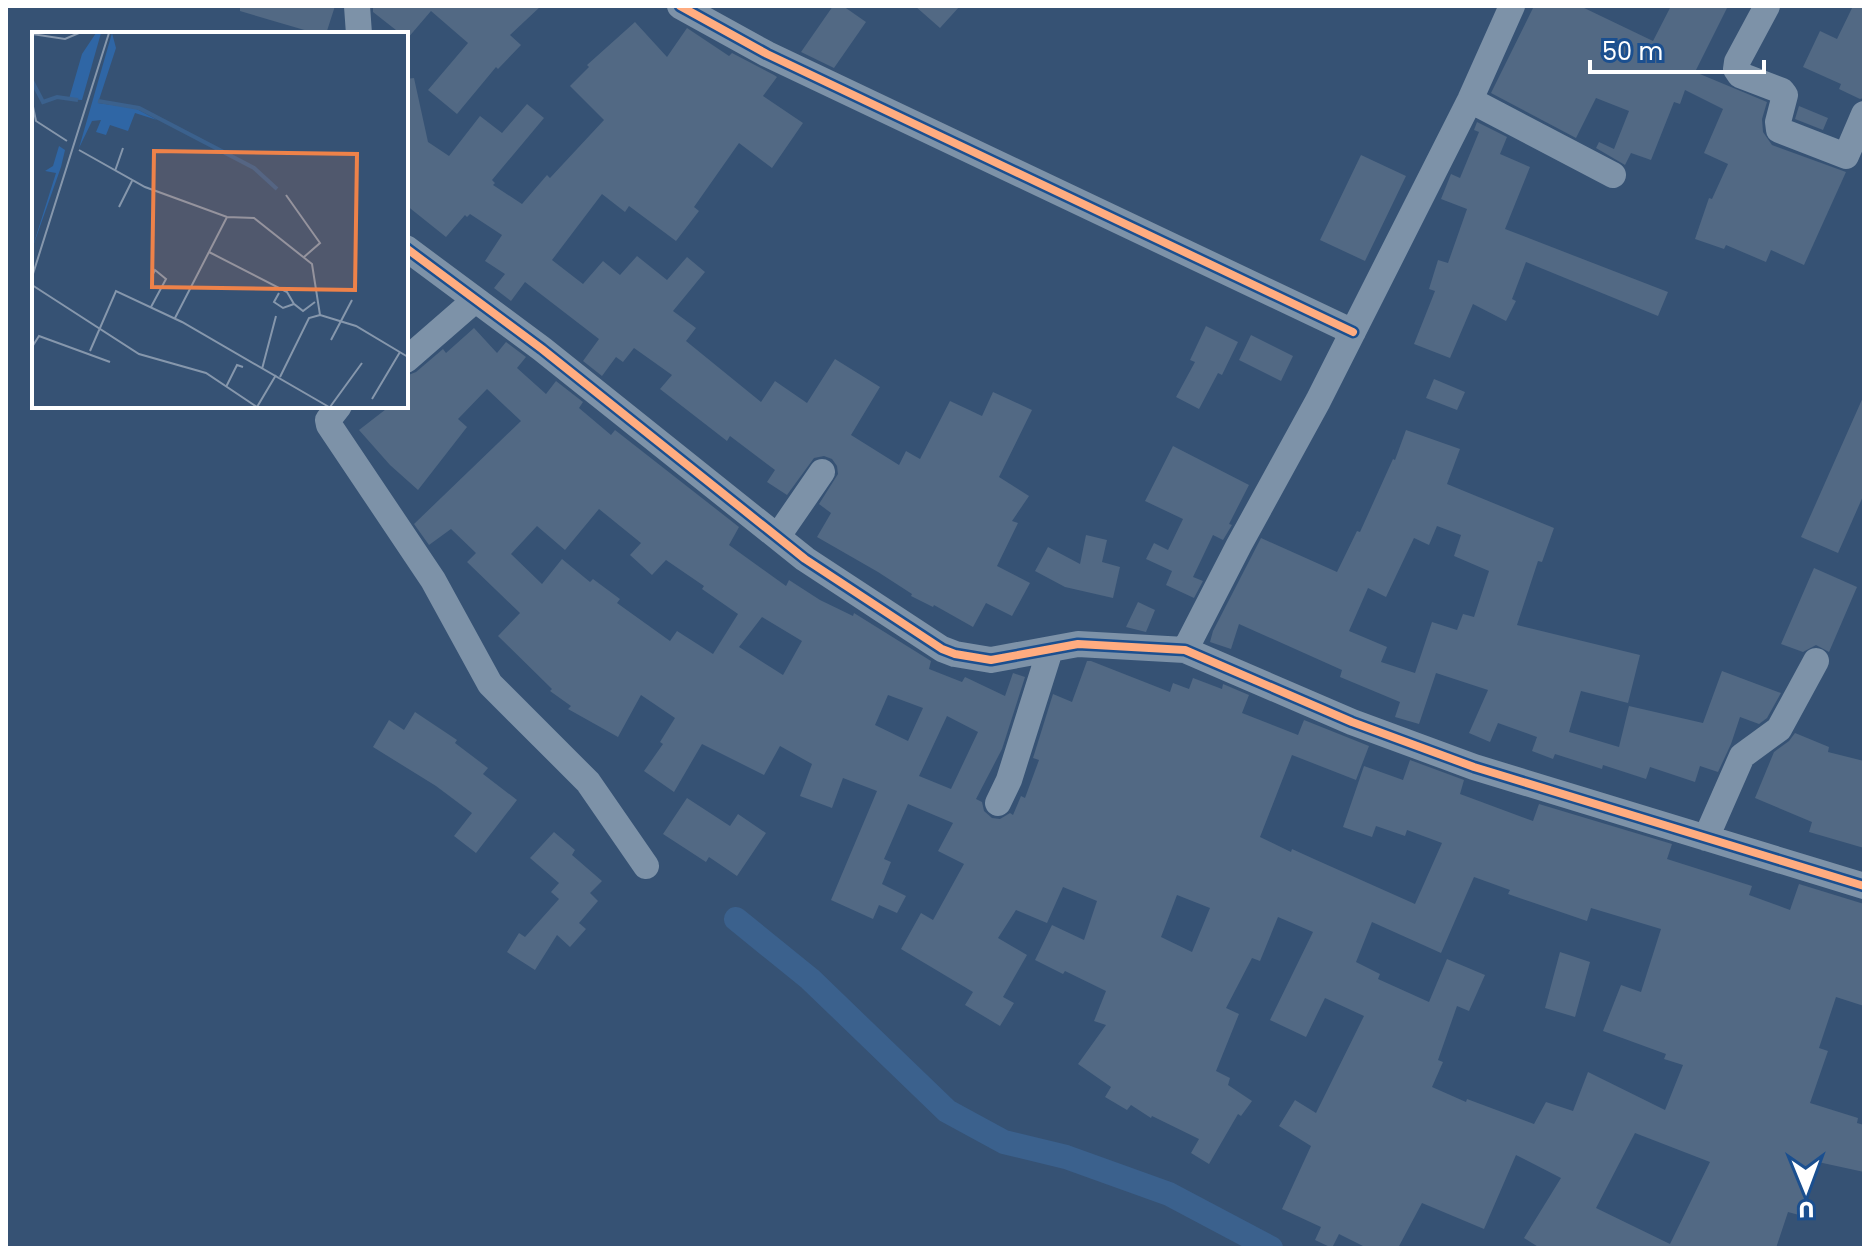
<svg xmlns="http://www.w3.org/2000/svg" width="1870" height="1254" font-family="Poppins,sans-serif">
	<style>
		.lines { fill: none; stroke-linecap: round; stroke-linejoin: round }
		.canal { stroke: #3b618d; stroke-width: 24 }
		.building { fill: #526984; fill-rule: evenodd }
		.street { stroke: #7d92a8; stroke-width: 26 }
		.cycleway-casing { stroke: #1b4f8f; stroke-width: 13 }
		.cycleway { stroke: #ffac80; stroke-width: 8 }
		.inset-river { fill: none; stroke: #3b618d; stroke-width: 4 }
		.inset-road { fill: none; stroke: #8697ac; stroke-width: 2 }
		.view { fill: #ee8249; fill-opacity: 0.15; stroke: #ee8249; stroke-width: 4 }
		.inset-edge { fill: none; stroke: #fff; stroke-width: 4 }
	</style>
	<rect width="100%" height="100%" fill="#365274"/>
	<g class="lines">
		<!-- canal -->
		<path class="canal" d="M736 919 810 979 947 1111 1004 1142 1066 1157 1169 1194 1271 1248"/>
	</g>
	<!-- building -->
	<path class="building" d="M240 6H335L326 34H318L240 11Z
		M373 6H541L510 35 521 45 498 69 496 67 457 114 428 90 468 43 431 11 407 39 406 34H401L373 12Z
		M833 6H843L866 22 834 68 801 52Z
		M915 6H960L940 28Z
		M1534 6H1580L1653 41 1671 6H1728L1695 72 1767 102 1762 119 1763 132 1772 145 1846 172 1804 265 1771 250 1766 262 1726 245 1724 249 1695 239 1709 198 1712 199 1728 164 1704 153 1723 109 1685 90 1680 104 1674 102 1651 160 1631 153 1625 165 1596 148 1599 142 1614 149 1629 111 1596 98 1576 138 1491 93Z
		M1853 6H1864V98L1860 99 1839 89 1841 84 1803 67 1820 31 1837 39Z
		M635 22 667 57 687 28 729 56 732 53 774 75 777 77 763 96 803 123 772 168 739 143 694 207 699 211 676 241 629 206 625 212 602 194 552 260 583 284 603 261 620 275 637 256 667 280 687 257 705 272 673 311 696 328 686 341 761 402 775 381 807 403 835 359 880 387 851 435 899 465 906 451 920 459 950 401 982 416 993 392 1032 410 999 477 1029 496 1012 521 1018 523 997 566 1030 583 1012 616 986 603 973 627 934 605 933 607 911 596 912 594 878 572 817 537 831 513 819 504 838 474 837 466 832 459 824 456 814 458 787 495 767 482 775 470 730 436 727 441 660 389 672 375 634 348 623 362 616 357 602 376 583 361 599 339 525 282 511 301 494 288 505 274 485 261 502 235 470 214 467 217 465 215 446 237 406 205V79L414 78 428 142 449 156 480 116 502 133 527 104 544 118 492 180 495 183 493 185 522 204 547 175 550 178 604 120 570 86 589 67 587 65Z
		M1799 106 1828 118 1823 130 1795 119Z
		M1477 122 1507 137 1500 154 1530 167 1505 229 1668 292 1658 316 1526 262 1512 299 1516 301 1506 321 1473 304 1450 358 1414 344 1435 291 1429 289 1438 260 1448 263 1467 209 1441 199 1451 174 1460 178 1479 132 1474 130Z
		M1361 155 1406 176 1365 261 1320 240Z
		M1206 326 1238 342 1222 375 1218 373 1199 409 1176 397 1195 362 1190 360Z
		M474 328 497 353 506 342 526 357 517 368 546 394 556 381 583 402 579 408 611 435 615 430 739 527 729 545 786 586 789 580 820 600 853 616 854 613 931 661 929 669 962 682 965 677 1005 696 1013 673 1025 677 1002 749 976 799 982 802 984 811 992 818 1000 819 1010 813 1013 815 1021 796 1025 798 1039 760 1033 758 1053 694 1072 702 1087 661H1091L1170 692 1173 683 1189 689 1193 678 1222 689 1223 684 1249 695 1242 713 1298 735 1304 720 1369 746 1356 780 1292 755 1260 837 1291 852 1292 849 1314 859 1415 904 1442 843 1407 830 1405 836 1376 826 1372 837 1343 827 1364 766 1403 780 1410 760 1464 780 1460 794 1533 821 1539 804 1672 844 1667 859 1752 886 1749 895 1790 910 1799 884 1864 904V1006L1836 997 1819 1048 1828 1051 1810 1103 1858 1118 1857 1123 1864 1125V1172L1818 1162 1799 1215 1788 1212 1776 1248H1540L1524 1238 1561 1178 1516 1155 1484 1229 1422 1203 1398 1248H1367L1339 1234 1332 1248 1315 1240 1321 1227 1282 1209 1311 1146 1279 1126 1295 1100 1316 1113 1364 1016 1325 998 1306 1037 1270 1020 1313 932 1278 917 1260 961 1252 958 1226 1008 1239 1014 1216 1071 1230 1078 1228 1085 1252 1101 1241 1116 1238 1114 1209 1164 1191 1153 1199 1139 1152 1116 1151 1118 1131 1105 1127 1110 1105 1097 1111 1087 1078 1064 1106 1025 1094 1021 1106 991 1065 971 1063 974 1035 960 1052 925 1084 940 1097 901 1063 887 1047 923 1016 910 998 938 1027 955 1003 997 1014 1003 1000 1026 965 1005 973 992 901 949 921 913 933 920 964 864 938 851 953 823 908 804 884 859 891 862 882 884 906 896 897 913 879 905 873 919 831 900 877 791 843 778 832 808 800 796 812 764 780 746 764 775 702 744 674 792 644 771 663 744 660 742 675 718 641 695 618 737 568 709 571 706 550 691 552 689 498 636 520 613 467 562 476 553 451 529 429 545 414 524 521 421 487 389 458 419 467 427 418 490 390 465 359 430 390 406H406V376L416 372 443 349 446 353ZM599 509 641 543 630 555 652 575 666 560 704 586 702 589 738 614 713 654 677 631 670 641 617 603 620 599 593 579 590 582 562 559 542 584 511 554 537 526 565 550ZM762 617 802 641 783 675 739 647ZM888 695 923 708 908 741 875 725ZM947 716 978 732 951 789 919 776ZM1474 877 1510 890 1508 894 1587 921 1591 908 1661 929 1641 992 1621 985 1603 1031 1666 1054 1664 1059 1683 1065 1665 1110 1588 1072 1573 1111 1546 1102 1534 1124 1467 1099 1466 1102 1432 1087 1443 1062 1438 1060 1457 1006 1469 1011 1485 975 1447 959 1429 1002 1378 979 1380 974 1356 962 1372 922 1441 953ZM1177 895 1210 908 1192 952 1161 937ZM1635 1133 1710 1162 1670 1244 1596 1208Z
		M1251 335 1293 356 1281 381 1239 360Z
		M1434 379 1465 392 1457 410 1426 398Z
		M1864 395V494L1838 553 1801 537Z
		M1406 430 1460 449 1447 484 1554 528 1542 562 1538 561 1517 625 1640 655 1628 703 1581 691 1569 732 1619 747 1629 706 1703 723 1722 671 1781 693 1767 718 1759 724 1740 717 1731 744 1718 772 1700 766 1695 782 1650 767 1646 779 1603 765 1602 769 1555 754 1553 759 1532 751 1537 737 1498 723 1490 742 1469 733 1488 690 1436 673 1419 724 1395 717 1400 702 1340 677 1342 670 1239 624 1231 649 1210 642 1213 631 1261 538 1337 572 1357 531 1360 532 1393 459 1395 460ZM1437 526 1461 535 1454 556 1489 571 1474 617 1463 614 1457 630 1432 622 1415 673 1381 662 1387 647 1349 631 1368 588 1386 597 1414 538 1429 545Z
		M1173 446 1249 485 1229 524 1232 525 1223 540 1213 535 1193 577 1203 581 1194 598 1166 585 1172 571 1146 559 1154 543 1168 550 1183 519 1145 501Z
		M1086 535 1107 540 1102 562 1120 567 1113 598 1065 587 1035 571 1048 547 1080 564Z
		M1814 568 1857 587 1829 652 1816 645 1803 652 1781 644Z
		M1138 602 1155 610 1146 632 1126 627Z
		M415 712 457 740 455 743 488 768 483 774 517 800 476 853 454 836 472 813 436 786 373 747 389 720 404 730Z
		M1795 733 1829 747 1828 752 1864 761V848L1809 832 1812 822 1755 798 1774 752 1789 741Z
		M687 798 730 826 738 814 766 833 737 876 709 857 706 862 663 834Z
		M554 832 575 850 572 855 602 881 590 893 598 901 579 923 586 929 570 947 557 935 535 970 507 952 519 933 525 937 559 899 551 892 559 883 530 858Z
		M1560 952 1590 962 1575 1017 1545 1008Z"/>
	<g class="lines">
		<!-- street -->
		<path class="street" d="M357 6 359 34
			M680 6 767 54 1353 332
			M1767 6 1737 62 1736 69 1740 75 1782 91 1785 95 1778 122 1779 130 1846 156 1864 114
			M1470 100 1613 175
			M406 248 542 349 805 559 942 649 955 654 991 660 1078 644 1185 650 1352 722 1474 767 1864 886
			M406 360 475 300
			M339 406 328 420 329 425 433 580 490 684 588 782 646 866
			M778 536 822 472
			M1185 650 1239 545 1318 401 1470 100 1512 6
			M998 803 1009 780 1050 650
			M1706 838 1742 756 1779 729 1816 661"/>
		<defs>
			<path id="cycleway" d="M680 6 767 54 1353 332
				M406 248 542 349 805 559 942 649 955 654 991 660 1078 644 1185 650 1352 722 1474 767 1864 886"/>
		</defs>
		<!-- cycleway casing -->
		<use href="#cycleway" class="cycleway-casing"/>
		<!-- cycleway -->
		<use href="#cycleway" class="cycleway"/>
	</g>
	<!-- overview -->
	<g transform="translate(32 32)">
		<rect width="376" height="376" fill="#365274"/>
		<path d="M64 1H69L50 68 37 67 50 22ZM80 1 84 16 66 71 103 76 125 88 103 81 96 99 78 93 74 103 64 100 69 88 60 89 47 116ZM27 114 33 118 29 135 0 217 24 141 13 139 21 134Z" fill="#2f66a5"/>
		<path class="inset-river" d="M0 49 11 70 25 65 46 68M66 69 107 76 222 136 245 157"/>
		<path class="inset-road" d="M0 2 33 7 47 1M0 70 4 89 35 109M47 118 113 155 195 185 222 186 280 232 288 283 324 294 376 325M83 139 91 116M254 163 288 211 272 225M87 175 100 149M177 220 255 260 262 272M0 245 77 1M0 253 107 322 174 341 225 375M247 261 242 270 251 276 262 272 271 279 283 270M119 275 134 247 123 238 121 242M143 286 195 185M299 308 320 268M0 315 7 304 78 330M58 319 84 259 150 290 297 375M230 337 244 284M248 345 277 286 288 283M194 355 205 333 211 335M340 367 368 320M225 375 244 343M298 375 330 331"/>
		<path class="view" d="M122 119 325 122 323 258 120 255Z"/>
		<rect width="376" height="376" class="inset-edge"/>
	</g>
	<!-- border -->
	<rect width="1870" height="1254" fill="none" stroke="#ffffff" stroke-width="16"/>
	<!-- north arrow -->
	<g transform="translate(1806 1190) rotate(179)" stroke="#1b4f8f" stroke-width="6" paint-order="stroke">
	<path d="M0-6L14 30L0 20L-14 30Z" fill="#ffffff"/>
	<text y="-12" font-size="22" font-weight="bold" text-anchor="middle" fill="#ffffff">U</text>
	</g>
	<!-- scale -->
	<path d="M1590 60v12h174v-12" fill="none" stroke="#ffffff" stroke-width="4"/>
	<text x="1602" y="60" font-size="24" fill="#ffffff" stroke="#1b4f8f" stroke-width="6" paint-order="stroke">50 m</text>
</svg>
